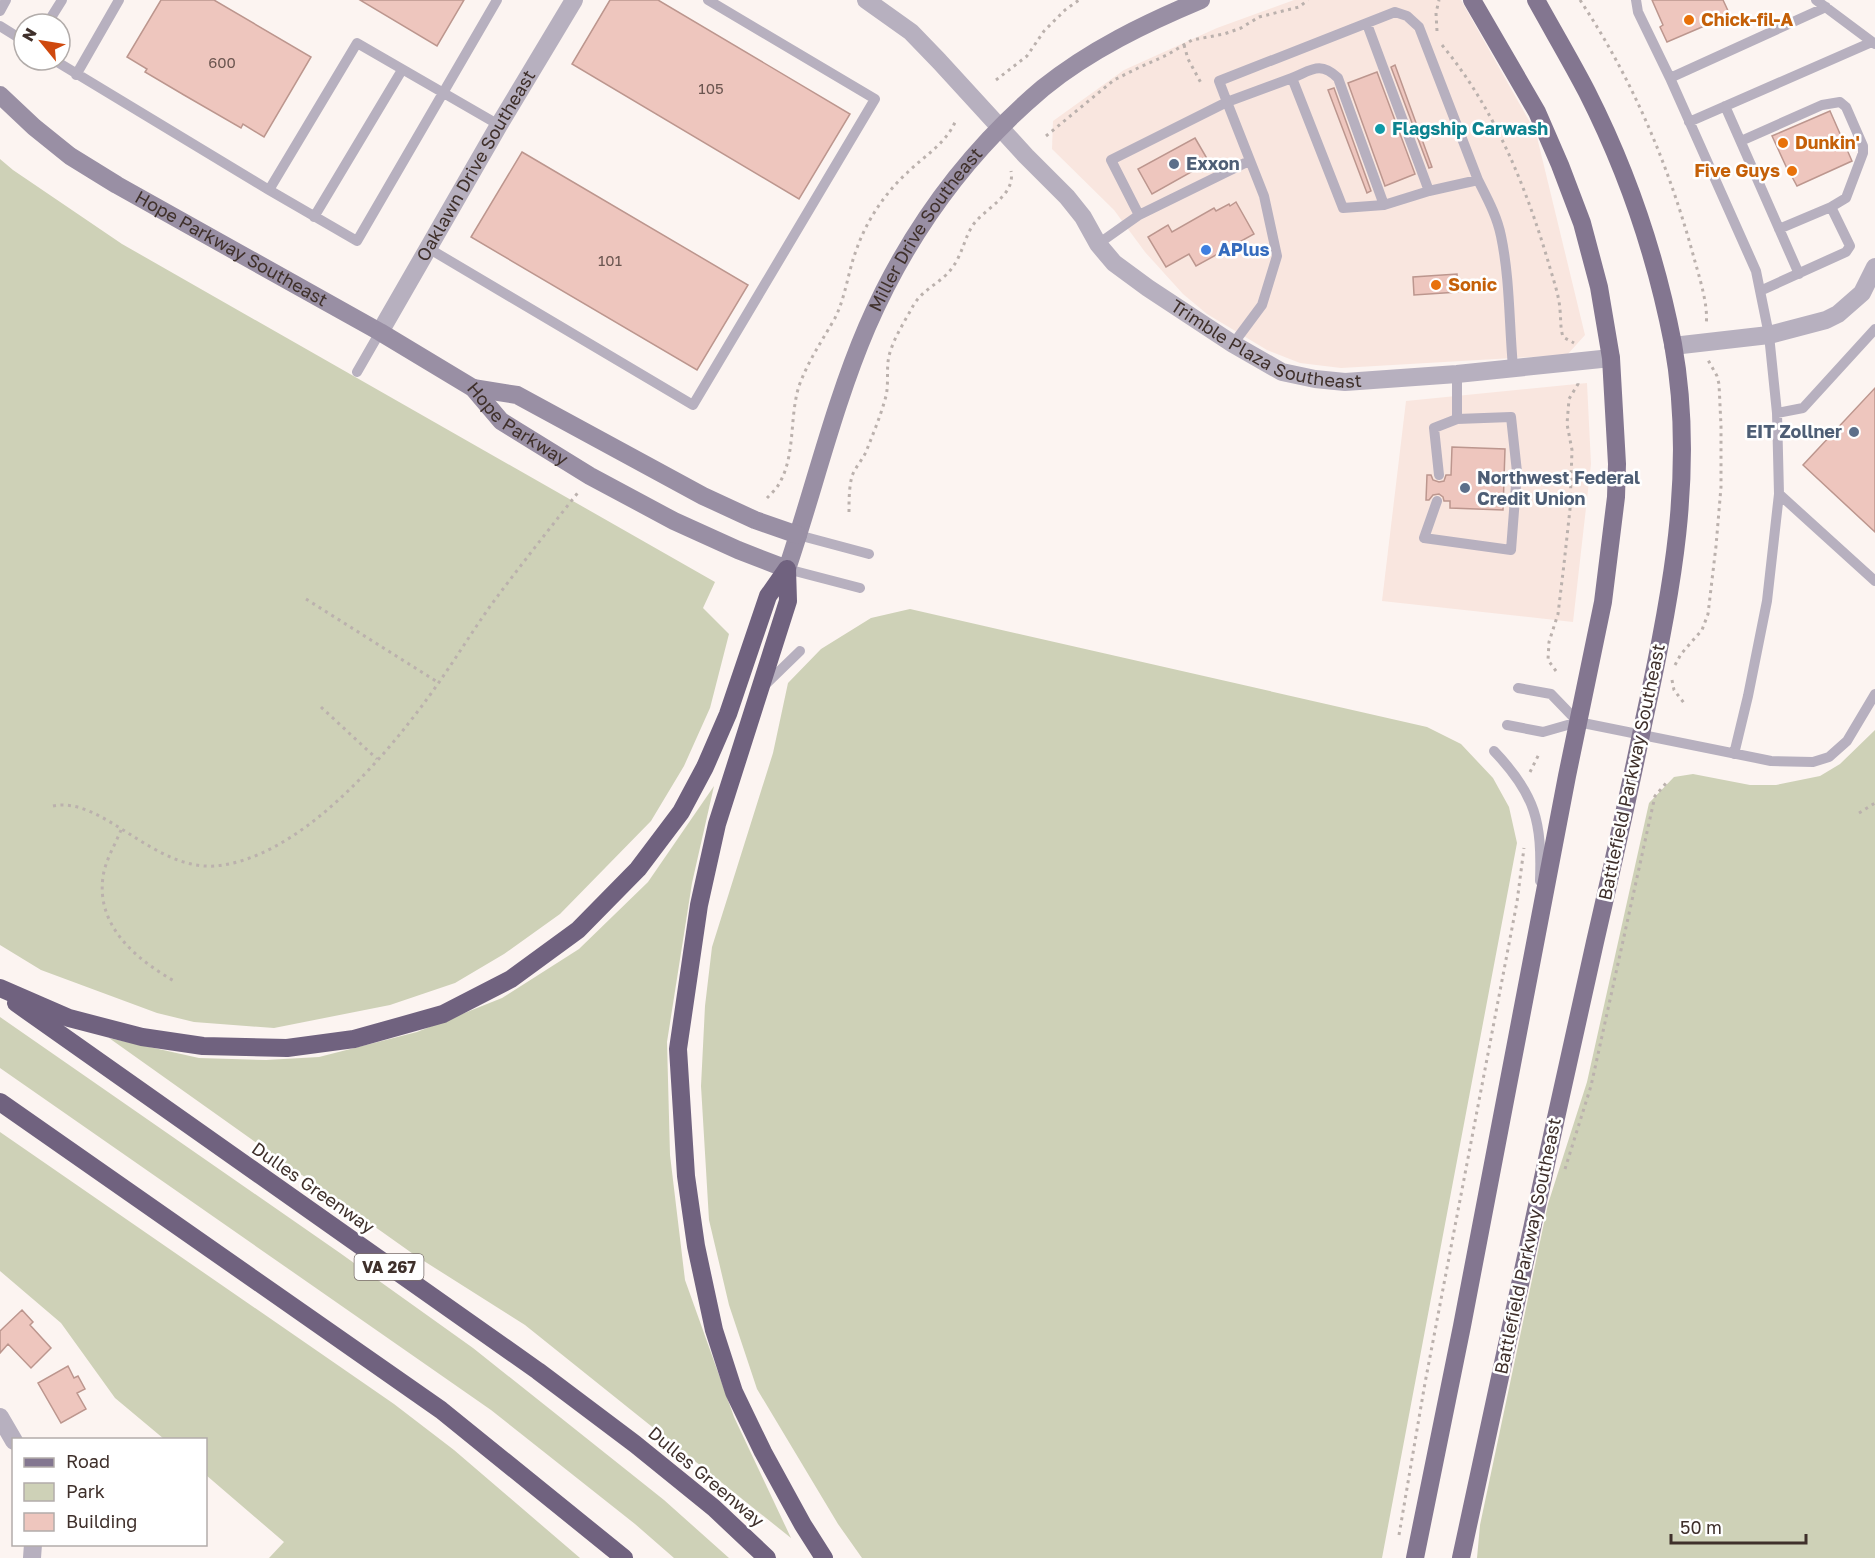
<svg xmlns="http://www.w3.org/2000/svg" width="1875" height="1558" font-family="'Golos Text',sans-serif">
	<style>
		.built { fill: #f9e6df }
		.green { fill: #ced1b7 }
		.building { fill: #eec6be; stroke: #bc968e; stroke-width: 1.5 }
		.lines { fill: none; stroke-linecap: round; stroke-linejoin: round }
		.path { stroke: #bbb1ad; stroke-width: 3; stroke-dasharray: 3 4.5; stroke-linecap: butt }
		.lane { stroke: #b7b0bf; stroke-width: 10 }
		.street { stroke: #b7b0bf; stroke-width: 18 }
		.secondary { stroke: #998fa4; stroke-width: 18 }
		.primary { stroke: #837690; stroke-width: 18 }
		.highway { stroke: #70627f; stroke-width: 18 }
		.food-dot { fill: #e8710a; stroke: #fff; stroke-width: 2 }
		.culture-dot { fill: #0f9aa8; stroke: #fff; stroke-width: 2 }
		.service-dot { fill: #5c6f8a; stroke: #fff; stroke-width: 2 }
		.shop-dot { fill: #3f7fe0; stroke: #fff; stroke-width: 2 }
		.labels { text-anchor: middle; stroke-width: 5; stroke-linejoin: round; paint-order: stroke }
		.number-label { font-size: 15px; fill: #6b5650 }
		.shield { fill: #fff; stroke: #796e6b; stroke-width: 1.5 }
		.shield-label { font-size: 16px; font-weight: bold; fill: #3f302b }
		.food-label { font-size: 18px; font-weight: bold; fill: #c56008; stroke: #fff; text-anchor: start }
		.culture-label { font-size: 18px; font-weight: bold; fill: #0d838f; stroke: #fff; text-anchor: start }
		.service-label { font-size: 18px; font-weight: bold; fill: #4e5e75; stroke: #fff; text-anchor: start }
		.street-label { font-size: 18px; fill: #3f302b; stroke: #fff }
		.shop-label { font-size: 18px; font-weight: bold; fill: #366cbe; stroke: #fff; text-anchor: start }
	</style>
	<rect width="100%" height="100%" fill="#fcf4f1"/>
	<!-- built -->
	<path class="built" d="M1294 0H1461L1536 133 1585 335 1567 355 1341 368 1300 363 1267 350 1207 314 1183 294 1145 252 1114 210 1052 149 1053 121 1124 70 1217 28Z
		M1587 383 1591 464 1573 622 1382 601 1406 401Z"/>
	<!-- green -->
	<path class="green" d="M0 159 13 170 122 244 715 582 703 608 729 634 710 708 684 766 651 821 560 914 504 954 455 983 390 1005 274 1028 194 1022 157 1013 41 970 0 945Z
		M910 609 1427 727 1461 744 1493 778 1509 807 1517 843 1382 1558H862L838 1524 757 1389 729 1305 709 1220 701 1086 705 1006 712 947 773 753 788 683 821 649 871 618Z
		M1875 730V1558H1477L1480 1525 1548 1204 1587 1082 1649 803 1674 777 1693 774 1750 785H1776L1820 776 1840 764Z
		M714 786 692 883 667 1042 670 1155 685 1280 734 1417 791 1538 525 1325 416 1256 109 1038 199 1058 266 1060 319 1057 417 1032 502 998 579 949 648 882Z
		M0 1017 340 1253 473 1348 664 1500 729 1558H674L635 1524 491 1410 0 1068Z
		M0 1132 394 1404 454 1450 580 1558H269L284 1542 206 1475V1440L164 1439 115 1398 61 1323 0 1271Z"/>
	<!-- building -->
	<path class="building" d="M161 0H214L311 57 264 137 243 124 241 128 184 95 145 72 147 69 127 57Z
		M360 0H464L437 46Z
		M610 0H658L850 114 799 199 572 64Z
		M1652 0H1723L1730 15 1667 42 1660 27 1663 25Z
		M1395 65 1432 167 1429 168 1391 67Z
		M1377 72 1415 174 1385 186 1348 83Z
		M1334 88 1371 191 1367 193 1328 90Z
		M1830 111 1852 161 1797 186 1791 175H1790L1772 136Z
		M1195 138 1209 162 1152 194 1138 169Z
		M522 152 748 285 697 370 471 237Z
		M1236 202 1254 234 1196 266 1189 254 1166 267 1148 237 1168 225 1172 232 1214 208 1216 211 1229 204 1230 206Z
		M1457 274 1458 292 1414 295 1413 277Z
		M1875 388V532L1803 465Z
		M1452 447 1505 449 1503 510 1450 508V501H1444L1443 497 1439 494 1433 495 1429 500H1426L1427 475H1431L1433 480 1439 482 1444 481 1446 475H1451Z
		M22 1310 33 1322 30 1325 51 1348 31 1368 8 1344 0 1353V1331Z
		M68 1366 74 1378 78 1376 85 1389 77 1393 86 1409 61 1423 38 1383Z"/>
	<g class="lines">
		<!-- path -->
		<path class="path" d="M1580 0C1633 80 1669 166 1694 258 1699 276 1709 307 1706 325
			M1437 31 1436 13 1439 0
			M1184 45 1188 59 1201 83
			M1442 45C1494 108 1525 184 1548 261 1552 276 1559 294 1560 310 1561 319 1560 327 1563 337L1574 343
			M996 80 1027 56 1044 31 1065 10 1079 0
			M1046 136 1114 80 1140 67 1167 55 1192 40 1224 34 1241 28 1259 17 1299 7 1308 0
			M767 498C771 494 776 489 779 484 796 455 789 418 799 386 808 361 822 341 835 318 846 296 848 271 857 248 867 220 885 193 907 173 925 155 946 144 956 120
			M849 512C849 500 849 488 852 476 855 468 862 460 866 452 873 434 881 415 886 396 889 383 886 369 889 356 893 339 905 321 913 306 921 292 934 286 946 275 961 260 962 245 971 228 982 209 1016 197 1011 171
			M306 599 439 683
			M1675 665 1681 654 1702 630 1708 614 1716 546 1721 487V426L1719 384 1717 376 1708 360
			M1556 671 1548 660 1549 642 1558 614 1564 564 1570 509 1572 450 1567 424 1569 399 1578 384V380
			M1672 680 1674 690 1684 703
			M321 707 377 759
			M1530 772 1540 752
			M53 806C103 796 152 870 215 866 297 859 381 762 427 699 450 668 469 636 491 605 520 566 550 528 580 490
			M1859 813 1875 803
			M121 830C115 845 105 861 103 877 96 926 136 959 174 981
			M1565 1169 1591 1086 1655 796 1667 782
			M1399 1535 1425 1383 1517 902 1524 848"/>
		<!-- lane -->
		<path class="lane" d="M1636 0 1638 12 1670 78 1756 271 1769 335 1777 413 1779 494
			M1816 0 1875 44
			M0 11 6 0
			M47 24 62 0
			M1367 24 1429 191
			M0 26 24 41
			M54 60 269 190 357 241 497 0
			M76 75 119 0
			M1292 78C1312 70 1320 61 1338 78L1384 205
			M1670 78 1826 7
			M1725 106 1799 274
			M1689 122 1872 42
			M1741 141 1822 105 1840 102 1846 107 1863 146V153L1846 198 1831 207
			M1478 180 1419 27 1407 16 1395 12 1219 81 1227 102 1292 78 1343 208 1384 205 1429 191 1478 180C1487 198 1497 216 1501 236 1510 279 1509 323 1513 367
			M269 190 357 43 499 125
			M1139 215 1249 161
			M314 217 402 70
			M1098 244 1139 215 1111 160 1227 102 1264 196 1277 256 1262 305 1233 344
			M428 248 693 405 875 99 708 0
			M1760 291 1846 252 1850 246 1831 207 1779 229
			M357 372 380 332
			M1777 413 1803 408 1875 329
			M1439 475 1434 428 1457 419
			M1437 501 1424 538 1511 550 1517 472 1511 417 1457 419V374
			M798 535 869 554
			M787 569 860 588
			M765 685 800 651
			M1518 688 1551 694 1578 722
			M1507 725 1543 732 1578 722 1771 761 1813 762 1829 757 1847 741 1875 694
			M1494 751C1536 795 1542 822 1540 881
			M1734 754 1748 696 1767 601 1779 494 1875 581"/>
		<!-- street -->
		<g class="street">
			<path id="s1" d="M866 0 911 32 939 61 1026 156 1067 197 1083 217 1098 244 1114 263 1148 288 1233 344 1282 372 1315 379 1345 382 1457 374 1611 358"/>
			<path id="s2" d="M380 332 499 125 574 0"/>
			<path d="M1673 346 1769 335 1826 320 1838 314 1862 293 1875 267"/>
			<path d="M0 1417 14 1441"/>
			<path d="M32 1558 33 1544"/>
		</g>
		<!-- secondary -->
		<g class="secondary">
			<path id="s3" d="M0 95 34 127 70 156 117 185 380 332 473 388 501 421 590 476 674 521 738 550 787 569C814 489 834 404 867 327 907 235 966 153 1043 88 1090 50 1146 23 1201 0"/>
			<path d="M473 388 517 395 703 496 755 520 798 535"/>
		</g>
		<!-- primary -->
		<path class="primary" d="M1415 1558 1462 1326 1567 776 1603 602 1616 497 1617 464 1611 358 1599 287 1582 223 1560 165 1537 112 1472 0
			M1461 1558C1505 1352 1549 1147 1595 942 1612 868 1629 794 1644 720 1671 598 1696 470 1673 344 1656 256 1627 171 1587 92 1571 61 1553 31 1536 0"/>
		<!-- highway -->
		<path class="highway" d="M787 569 788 601 717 824 699 905 678 1049 686 1176 696 1246 714 1330 734 1392 763 1452 803 1525 824 1558
			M0 988 69 1018 142 1037 203 1046 287 1048 354 1039 443 1014 511 979 578 930 638 869 681 812 705 767 728 714 768 596 787 569
			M16 1003 538 1371 635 1444 714 1508 767 1558
			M0 1102 441 1410 624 1558"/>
	</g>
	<!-- markers -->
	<g class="food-dot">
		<circle cx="1689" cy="20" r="6"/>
		<circle cx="1783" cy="143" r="6"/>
		<circle cx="1792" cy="171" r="6"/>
		<circle cx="1436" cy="285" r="6"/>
	</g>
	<circle class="culture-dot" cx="1380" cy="129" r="6"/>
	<g class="service-dot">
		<circle cx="1174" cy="164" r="6"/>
		<circle cx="1854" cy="432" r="6"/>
		<circle cx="1465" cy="488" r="6"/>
	</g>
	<circle class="shop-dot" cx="1206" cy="250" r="6"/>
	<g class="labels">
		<!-- number labels -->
		<g class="number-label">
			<text x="222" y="68">600</text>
			<text x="711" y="94">105</text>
			<text x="610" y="266">101</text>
		</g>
		<!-- shield labels -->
		<rect class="shield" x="354.5" y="1254" width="69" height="26" rx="4.5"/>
		<g class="shield-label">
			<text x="389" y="1273">VA 267</text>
		</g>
		<!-- food labels -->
		<g class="food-label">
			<text x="1701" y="26">Chick-fil-A</text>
			<text x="1795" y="149">Dunkin'</text>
			<text x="1780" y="177" text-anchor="end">Five Guys</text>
			<text x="1448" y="291">Sonic</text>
		</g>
		<!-- culture labels -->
		<g class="culture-label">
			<text x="1392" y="135">Flagship Carwash</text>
		</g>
		<!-- service labels -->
		<g class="service-label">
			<text x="1186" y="170">Exxon</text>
			<text x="1842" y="438" text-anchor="end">EIT Zollner</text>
			<text x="1477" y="484">Northwest Federal<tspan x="1477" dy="21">Credit Union</tspan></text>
		</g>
		<!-- street labels -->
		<g class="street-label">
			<text dy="6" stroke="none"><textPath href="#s2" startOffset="192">Oaklawn Drive Southeast</textPath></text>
			<text dy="6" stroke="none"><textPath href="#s3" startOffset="1293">Miller Drive Southeast</textPath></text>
			<text dy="6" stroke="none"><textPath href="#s3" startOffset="279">Hope Parkway Southeast</textPath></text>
			<text dy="6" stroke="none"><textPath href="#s1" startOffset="540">Trimble Plaza Southeast</textPath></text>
			<text dy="6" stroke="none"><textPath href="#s3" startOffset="616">Hope Parkway</textPath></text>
			<text transform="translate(1632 772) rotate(-78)" y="6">Battlefield Parkway Southeast</text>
			<text transform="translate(313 1188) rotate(35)" y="6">Dulles Greenway</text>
			<text transform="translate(1528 1246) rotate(-78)" y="6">Battlefield Parkway Southeast</text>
			<text transform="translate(706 1477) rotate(40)" y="6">Dulles Greenway</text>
		</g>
		<!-- shop labels -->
		<g class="shop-label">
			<text x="1218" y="256">APlus</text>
		</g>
	</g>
	<!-- legend -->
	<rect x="12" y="1438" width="195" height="108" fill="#ffffff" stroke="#b2acaa" stroke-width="1.5"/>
	<rect x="24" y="1458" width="30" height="9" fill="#837690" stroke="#b2acaa" stroke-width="1.5"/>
	<text x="66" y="1468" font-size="18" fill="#3f302b">Road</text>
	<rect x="24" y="1483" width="30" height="18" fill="#ced1b7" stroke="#b2acaa" stroke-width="1.5"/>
	<text x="66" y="1498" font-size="18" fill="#3f302b">Park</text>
	<rect x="24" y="1513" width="30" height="18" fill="#eec6be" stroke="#b2acaa" stroke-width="1.5"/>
	<text x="66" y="1528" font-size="18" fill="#3f302b">Building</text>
	<!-- north arrow -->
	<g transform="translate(42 42) rotate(300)"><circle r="28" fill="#ffffff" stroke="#b2acaa" stroke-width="1.5"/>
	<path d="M0-4.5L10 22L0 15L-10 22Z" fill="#cf490e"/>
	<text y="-9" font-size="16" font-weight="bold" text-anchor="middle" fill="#3f302b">N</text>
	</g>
	<!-- scale -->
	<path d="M1671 1534v9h135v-9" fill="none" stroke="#3f302b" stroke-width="3"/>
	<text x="1680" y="1534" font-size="18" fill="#3f302b" stroke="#ffffff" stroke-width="4.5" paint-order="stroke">50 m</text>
</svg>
